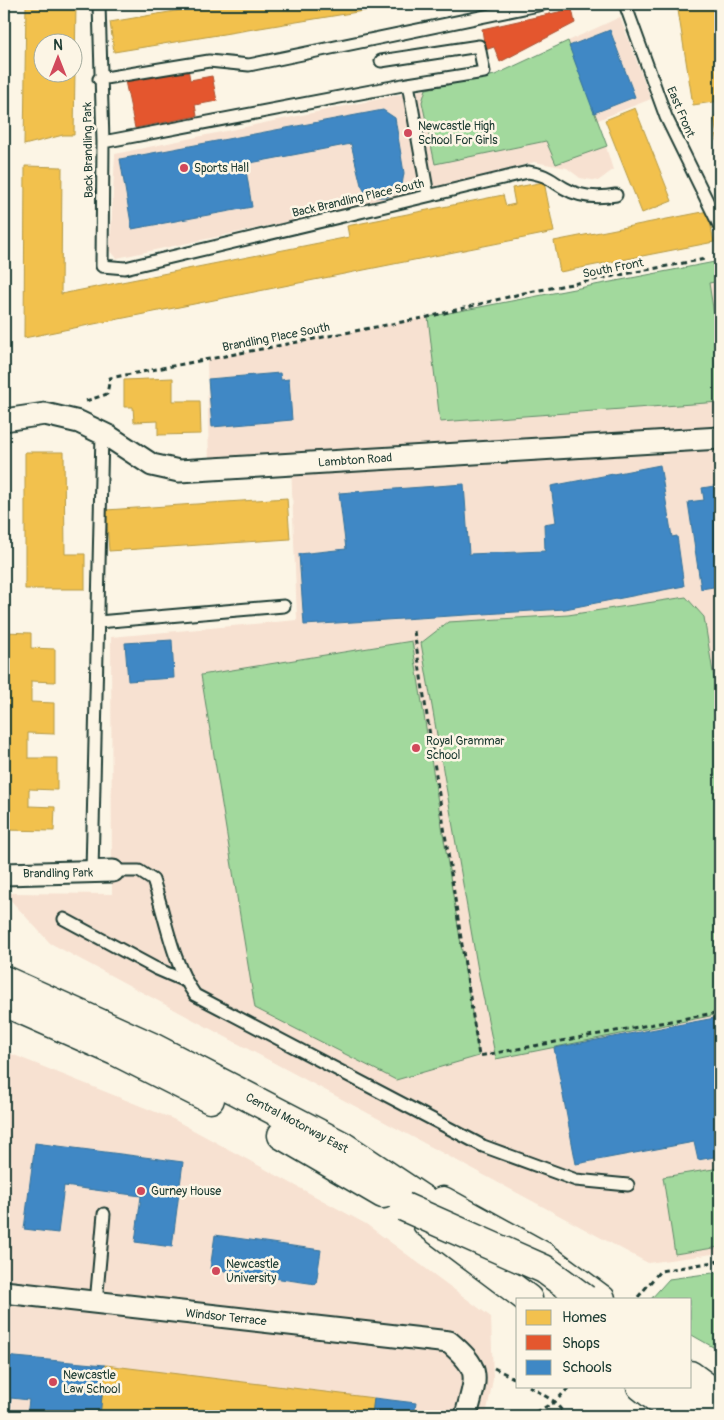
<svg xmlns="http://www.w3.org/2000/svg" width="724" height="1420" font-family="Pangolin,sans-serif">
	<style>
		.built { fill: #f7e1d1 }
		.green { fill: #a2d99d; stroke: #608b68 }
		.homes { fill: #f2c14e; stroke: #b39946; fill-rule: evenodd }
		.shops { fill: #e4572e; stroke: #a94f30 }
		.schools { fill: #3f88c5; stroke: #35729a }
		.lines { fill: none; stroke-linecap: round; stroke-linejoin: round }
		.lane-casing { stroke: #1f3d34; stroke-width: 15 }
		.street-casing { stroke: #1f3d34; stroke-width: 25 }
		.highway-casing { stroke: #1f3d34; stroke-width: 31 }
		.path { stroke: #1f3d34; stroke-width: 3; stroke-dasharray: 5 4; stroke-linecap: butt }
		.lane { stroke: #fcf5e5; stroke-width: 11 }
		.street { stroke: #fcf5e5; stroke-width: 21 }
		.highway { stroke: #fcf5e5; stroke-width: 28 }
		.highway-bridge-casing { stroke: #1f3d34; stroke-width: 31; stroke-linecap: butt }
		.highway-bridge { stroke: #fcf5e5; stroke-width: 28 }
		.poi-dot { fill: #d1495b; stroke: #fcf5e5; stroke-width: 2 }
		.labels { text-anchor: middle; stroke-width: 5; stroke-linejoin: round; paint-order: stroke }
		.street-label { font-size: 12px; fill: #1f3d34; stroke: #fcf5e5 }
		.poi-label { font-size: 12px; fill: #1f3d34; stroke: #fcf5e5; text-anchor: start }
	</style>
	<rect width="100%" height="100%" fill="#fcf5e5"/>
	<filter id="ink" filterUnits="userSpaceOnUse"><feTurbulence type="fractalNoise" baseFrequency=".02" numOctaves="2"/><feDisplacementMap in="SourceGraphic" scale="10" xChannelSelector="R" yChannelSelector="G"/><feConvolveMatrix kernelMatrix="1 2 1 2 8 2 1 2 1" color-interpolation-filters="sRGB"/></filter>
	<g filter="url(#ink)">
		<!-- built -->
		<path class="built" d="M620 17 651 99 598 120 613 170 598 181 580 178 567 168 534 162 419 194 117 258 110 251 115 154 495 75Z
			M720 261V1253L648 1263 50 943 4 893 112 894 111 637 297 620 291 463 209 469 207 360Z
			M4 1051 173 1119 366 1224 491 1317 493 1379 486 1416H4Z"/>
		<!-- green -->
		<path class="green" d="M568 41 607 146 556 164 546 141 435 164 422 102 426 89 495 75Z
			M720 261V281L709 283 720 352V402L440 422 428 317Z
			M686 597 704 617 720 716V1014L496 1059 479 976 421 643 448 622 568 615Z
			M412 641 479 1056 396 1080 255 1008 201 675Z
			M720 1168V1247L675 1254 663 1177Z
			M720 1272V1351L690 1334V1299H651L669 1279Z"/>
		<!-- homes -->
		<path class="homes" d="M26 4H76L74 135H63L24 145ZM42 42H72V72H42Z
			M217 4H406L114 52 110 22Z
			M677 4H720V101L693 105Z
			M635 108 672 201 642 213 605 120Z
			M720 116V157L714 117Z
			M25 166 62 167 61 294 349 237 347 226 503 195 506 206 515 204 512 188 544 182 554 232 24 338Z
			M708 211 714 242 560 272 554 241Z
			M173 378V401H200L201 434 158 435V421L134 422 133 407H124V380Z
			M25 452H64L65 554H85V589H25Z
			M287 498 290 539 109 551 106 510Z
			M4 632 31 633V648L55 649V682L31 681V702L54 703V734L28 733V758H57V790L29 789V806L55 807 54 831 4 830Z
			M105 1365 374 1398 372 1416H100Z"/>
		<!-- shops -->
		<path class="shops" d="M572 9 575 23 500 62 494 47 485 50 482 29Z
			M188 68 190 80 212 76 217 101 195 105 197 116 135 128 125 81Z"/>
		<!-- schools -->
		<path class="schools" d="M610 30 635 97 594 113 569 46Z
			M383 110 395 118 404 173 402 185 396 192 387 197H376L365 192 361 185 351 144 245 164 252 207 132 229 120 159Z
			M280 373 281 380 289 379 292 420 212 427 208 379Z
			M660 465 672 537 677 536 684 586 565 609 304 625 299 554 346 549 339 493 464 484 469 554 545 551 544 524 556 522 551 486Z
			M720 485V586L701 589 688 502 704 500 702 488Z
			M172 640 174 678 128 681 125 643Z
			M720 1017V1156L698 1160 694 1142 576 1164 554 1048Z
			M35 1143 183 1162 172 1247 135 1242 141 1196 64 1186 58 1233 24 1229Z
			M215 1235 321 1250 316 1284 210 1269Z
			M4 1356 105 1365 100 1416H27L29 1400 11 1398 10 1408 4 1407Z
			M374 1398 416 1403 414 1416H372Z"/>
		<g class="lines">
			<defs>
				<path id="lane" d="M99 4 103 142 102 266 125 268 528 172C547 175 549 179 564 188 579 197 599 198 616 195
					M625 4 666 117 720 227
					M99 79 209 61 249 65 543 4
					M408 84 428 195
					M103 142 408 84 484 72 479 46 381 61
					M98 622 284 606
					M113 871H139L153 880C166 918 172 963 195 995L483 1146 576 1180 628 1185
					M92 872 102 433
					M64 919 155 968 185 981
					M96 1303 104 1214"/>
				<path id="street" d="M4 420 45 414 79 422 108 436 152 465 179 471 720 438
					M4 874 113 871
					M4 1292 449 1342C483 1371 476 1376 466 1416"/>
				<path id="highway" d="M4 980 150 1046 341 1145 458 1223
					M4 1002 115 1051 210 1099
					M282 1135 383 1194
					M443 1201 543 1256 601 1299
					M427 1223 528 1299
					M690 1375 720 1397
					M641 1386 679 1416
					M674 1386 707 1416"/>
			</defs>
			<!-- lane casing -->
			<use href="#lane" class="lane-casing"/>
			<!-- street casing -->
			<use href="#street" class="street-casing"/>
			<!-- highway casing -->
			<use href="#highway" class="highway-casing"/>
			<!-- path -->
			<path class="path" d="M86 401 107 394 110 378 428 317 524 293 705 259
				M414 631 479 1056 720 1012
				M638 1297 660 1271 720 1261
				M494 1368 518 1380
				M529 1386 555 1402 566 1416
				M528 1416 555 1402 570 1386"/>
			<!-- lane -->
			<use href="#lane" class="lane"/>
			<!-- street -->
			<use href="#street" class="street"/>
			<!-- highway -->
			<use href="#highway" class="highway"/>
			<defs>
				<path id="highway-bridge" d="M404 1207 544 1269 585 1299"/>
			</defs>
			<!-- highway-bridge casing -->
			<use href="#highway-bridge" class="highway-bridge-casing"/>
			<!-- highway-bridge -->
			<use href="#highway-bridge" class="highway-bridge"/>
		</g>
	</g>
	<!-- markers -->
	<g class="poi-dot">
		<circle cx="408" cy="133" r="5"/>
		<circle cx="184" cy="168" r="5"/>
		<circle cx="416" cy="748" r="5"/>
		<circle cx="141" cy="1191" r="5"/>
		<circle cx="216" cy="1271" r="5"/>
		<circle cx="53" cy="1382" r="5"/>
	</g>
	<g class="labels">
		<!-- street labels -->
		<g class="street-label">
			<text transform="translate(681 112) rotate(67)" y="4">East Front</text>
			<text transform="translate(88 150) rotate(-91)" y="4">Back Brandling Park</text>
			<text transform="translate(358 198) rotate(-13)" y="4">Back Brandling Place South</text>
			<text transform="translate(613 268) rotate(-11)" y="4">South Front</text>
			<text transform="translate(276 337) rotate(-11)" y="4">Brandling Place South</text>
			<text transform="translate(355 460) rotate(-4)" y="4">Lambton Road</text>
			<text transform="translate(58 873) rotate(-1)" y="4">Brandling Park</text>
			<text transform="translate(297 1123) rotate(28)" y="4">Central Motorway East</text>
			<text transform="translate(226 1317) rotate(6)" y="4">Windsor Terrace</text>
		</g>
		<!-- poi labels -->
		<g class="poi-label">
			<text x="418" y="130">Newcastle High<tspan x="418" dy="14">School For Girls</tspan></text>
			<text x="194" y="172">Sports Hall</text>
			<text x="426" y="745">Royal Grammar<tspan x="426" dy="14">School</tspan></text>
			<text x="151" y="1195">Gurney House</text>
			<text x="226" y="1268">Newcastle<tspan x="226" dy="14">University</tspan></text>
			<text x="63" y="1379">Newcastle<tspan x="63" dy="14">Law School</tspan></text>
		</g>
	</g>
	<!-- margin -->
	<rect width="724" height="1420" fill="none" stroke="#fcf5e5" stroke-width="20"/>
	<rect x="10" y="10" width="704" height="1400" fill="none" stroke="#1f3d34" stroke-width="2" filter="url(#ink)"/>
	<!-- legend -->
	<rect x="516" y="1298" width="175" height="90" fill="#fcf5e5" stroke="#a4ab9e"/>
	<rect x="526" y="1310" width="25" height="15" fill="#f2c14e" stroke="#a4ab9e"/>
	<text x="562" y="1322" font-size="15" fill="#1f3d34">Homes</text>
	<rect x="526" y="1335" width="25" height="15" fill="#e4572e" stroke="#a4ab9e"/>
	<text x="562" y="1348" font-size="15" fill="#1f3d34">Shops</text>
	<rect x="526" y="1360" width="25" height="15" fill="#3f88c5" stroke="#a4ab9e"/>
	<text x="562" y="1372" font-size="15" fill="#1f3d34">Schools</text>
	<!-- north arrow -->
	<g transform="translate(58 58)"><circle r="24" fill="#fcf5e5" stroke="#a4ab9e"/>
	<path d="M0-4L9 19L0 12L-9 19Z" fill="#d1495b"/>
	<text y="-8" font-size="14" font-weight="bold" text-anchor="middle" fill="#1f3d34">N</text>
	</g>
</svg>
